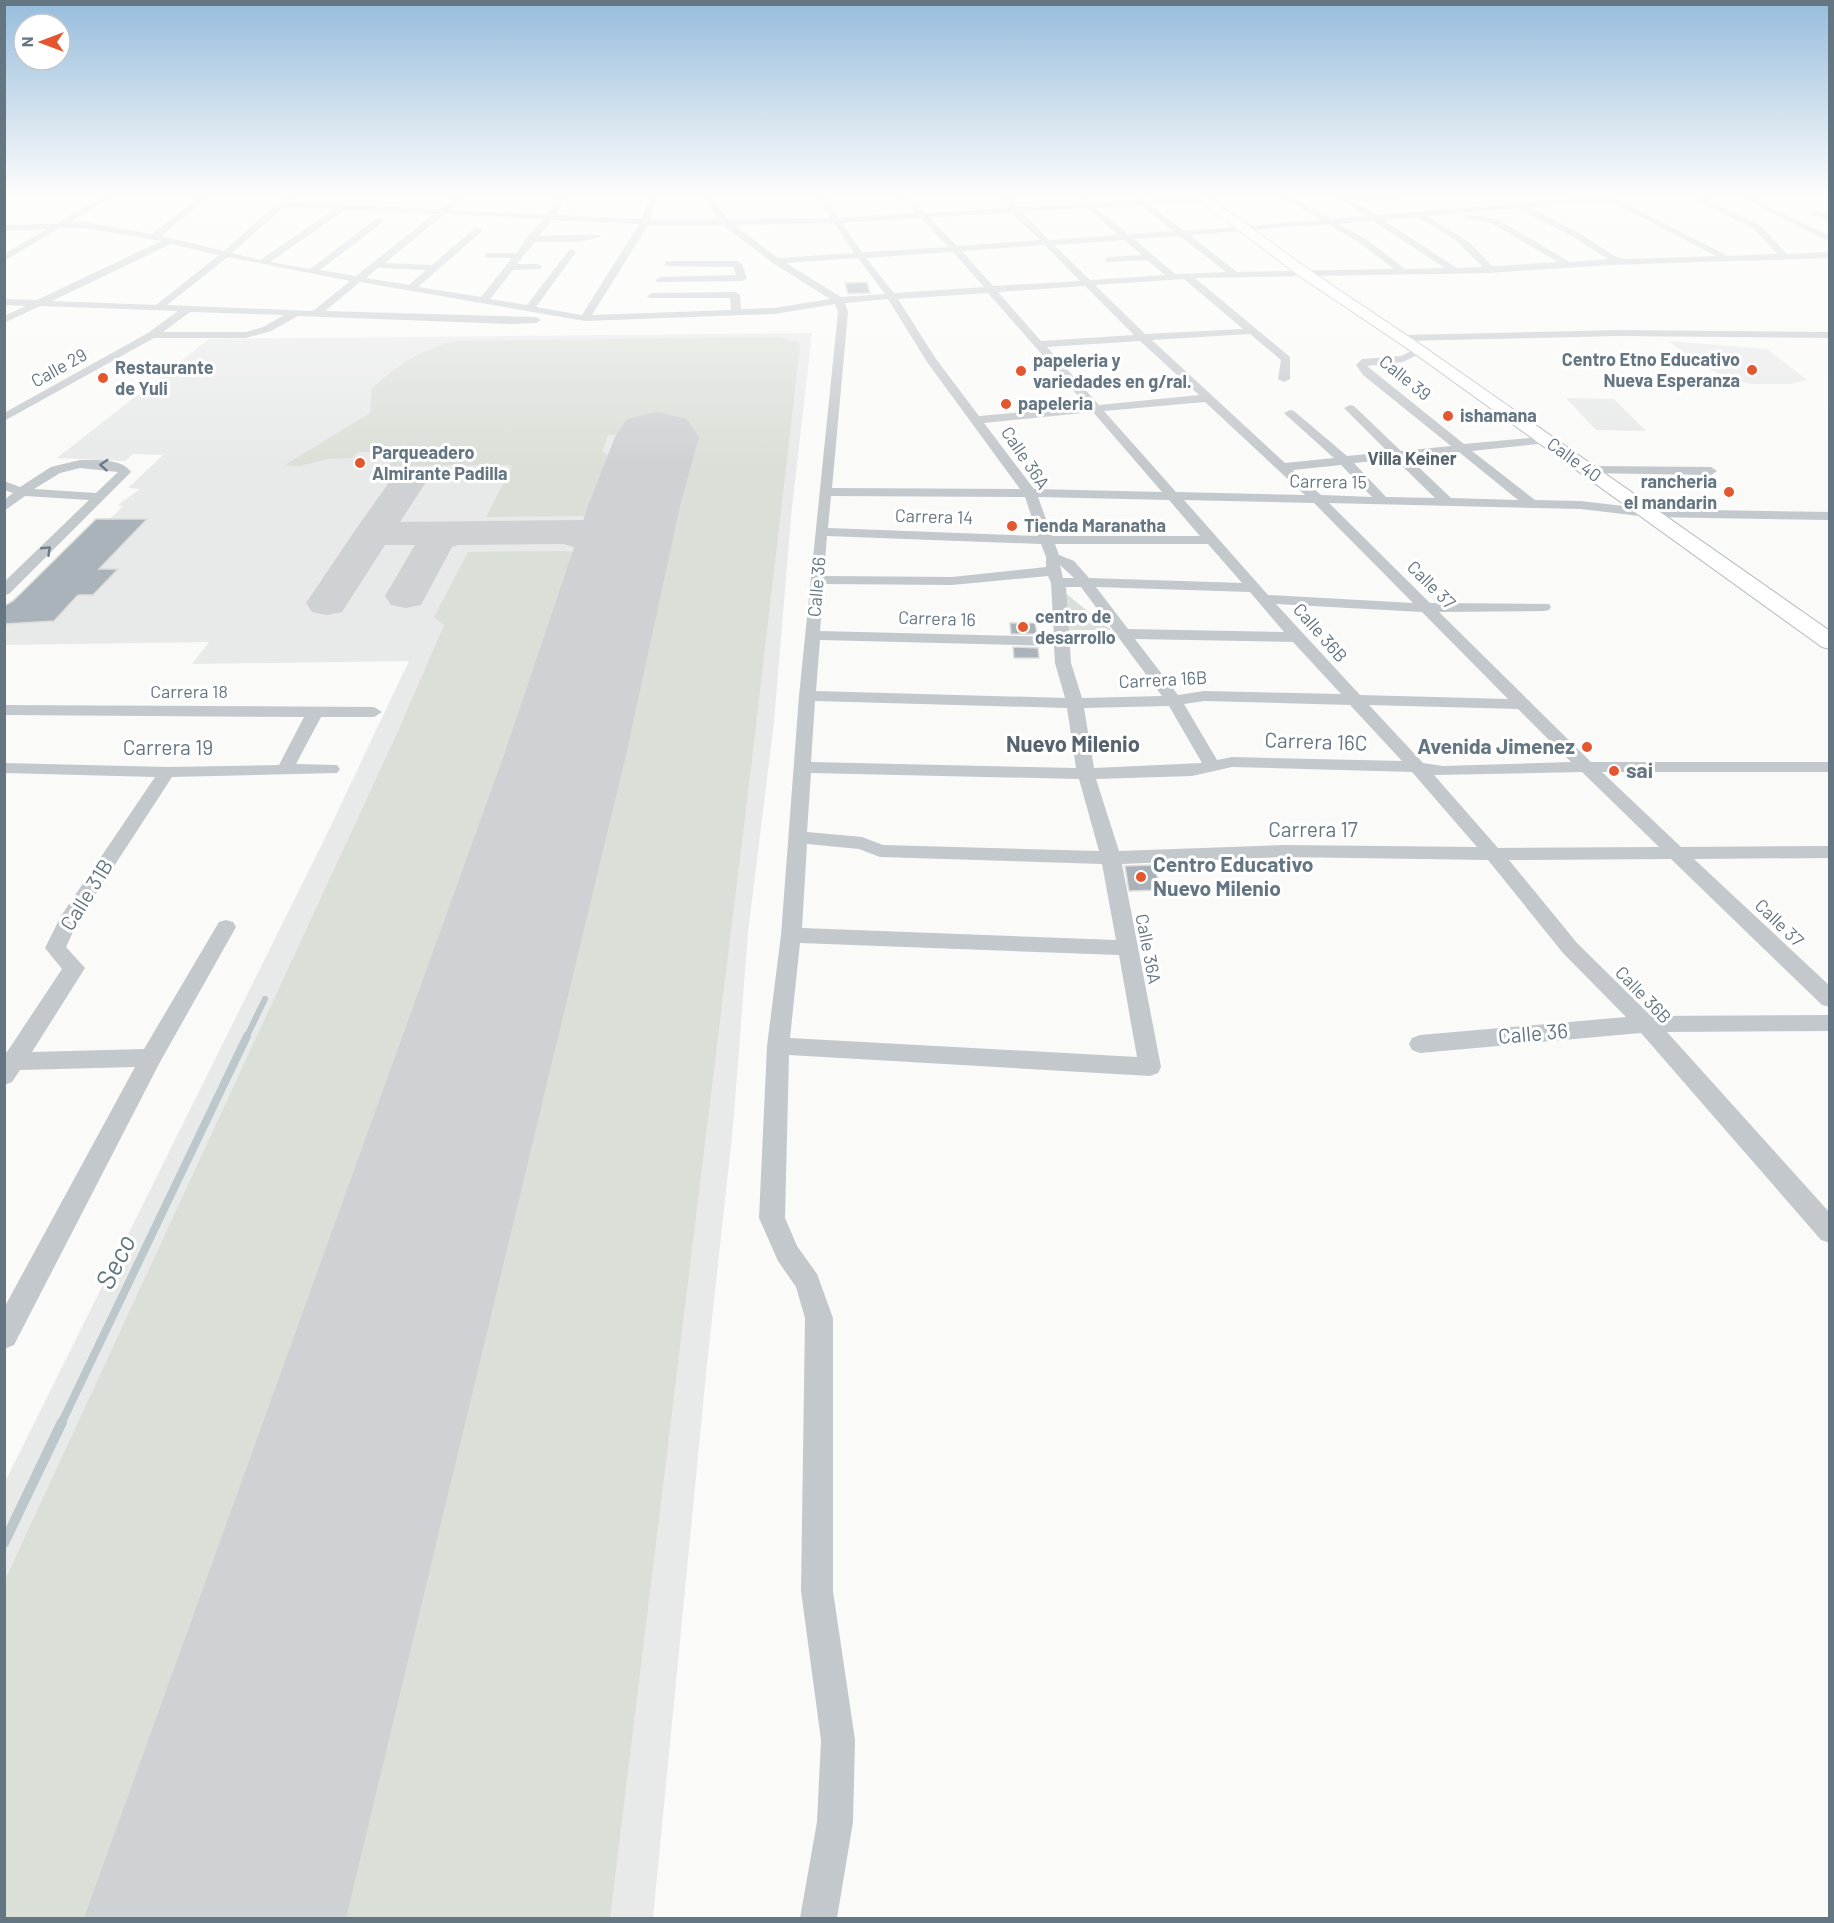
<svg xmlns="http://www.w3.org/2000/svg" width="1834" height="1923" font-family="Barlow,sans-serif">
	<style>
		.built { fill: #e8e9e9 }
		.green { fill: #dadfd7 }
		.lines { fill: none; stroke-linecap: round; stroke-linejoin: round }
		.stream-far2 { stroke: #bbc7cb; stroke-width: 6 }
		.stream-far1 { stroke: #bbc7cb; stroke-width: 8 }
		.stream { stroke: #bbc7cb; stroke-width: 10 }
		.taxiway { fill: #ced2d4; fill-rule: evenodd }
		.runway { fill: #ced2d4; fill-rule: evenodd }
		.building { fill: #aab3b9; stroke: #dcdcda; stroke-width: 1.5 }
		.secondary-casing { stroke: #b3babf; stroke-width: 2 }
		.street { fill: #c3c8cc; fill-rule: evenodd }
		.secondary { fill: #fff; fill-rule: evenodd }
		.oneway { stroke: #6a7a87 }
		.poi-dot { fill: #e4572e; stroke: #fff; stroke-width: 2 }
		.labels { text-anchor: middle; stroke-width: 6; stroke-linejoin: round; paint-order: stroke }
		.far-poi-label { font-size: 18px; font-weight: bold; fill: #657683; stroke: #fff; text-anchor: start }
		.far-street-label { font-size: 18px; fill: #657683; stroke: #fff }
		.far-neighbourhood-label { font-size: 18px; font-weight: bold; fill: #57646e; stroke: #fff }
		.street-label { font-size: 21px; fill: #657683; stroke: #fff }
		.poi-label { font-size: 21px; font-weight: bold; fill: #657683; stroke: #fff; text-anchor: start }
		.neighbourhood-label { font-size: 22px; font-weight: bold; fill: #57646e; stroke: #fff }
		.near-water-label { font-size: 27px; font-style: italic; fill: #60757c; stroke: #fff }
	</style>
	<rect width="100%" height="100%" fill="#fafaf8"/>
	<!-- built -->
	<path class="built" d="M812 333 792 507 774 722 748 932 733 1127 707 1364 653 1918H5L4 1484 324 840 409 661 192 664 209 642 5 645V606L110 519 123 506 118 505 140 489 128 488 163 455 133 454 125 461 57 458 209 339Z
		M1669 341 1767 349 1807 380 1791 384H1750L1725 377 1696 362Z
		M1566 398 1614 399 1646 431 1596 430Z"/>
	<!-- green -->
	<path class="green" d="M779 337 799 342 800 347 752 760 610 1918H296L683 434 608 435 602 451 617 463 601 509 582 516 486 517 512 467 509 465 389 466 398 452H358L352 458 327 459 300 466 285 465 370 413 372 388C397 366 424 347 457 341Z
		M565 551C573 552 582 552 585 561L123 1918H5V1580L400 727 444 625 434 617 468 552Z
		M1064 592 1111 630H1067Z"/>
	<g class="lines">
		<!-- stream-far2 -->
		<path class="stream-far2" d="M246 1038 265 999"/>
		<!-- stream-far1 -->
		<path class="stream-far1" d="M61 1424 247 1036"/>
		<!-- stream -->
		<path class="stream" d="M4 1543 62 1422"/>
		<!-- taxiway -->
		<path class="taxiway" d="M408 471 421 474 426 482 400 522 585 520C615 515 614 490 647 498L652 506C643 520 633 529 618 535L625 539 640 558 634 566 620 570 606 566 597 555 564 544 458 545 452 547 421 605 406 608 391 605 385 596 415 545H385L342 612 327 615 312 612 306 603 358 526 395 474Z"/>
		<!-- runway -->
		<path class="runway" d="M657 412 687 419 699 437 680 506 626 755 346 1918H84L504 755 588 506 615 437 627 419Z"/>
	</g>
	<!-- building -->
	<path class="building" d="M867 282 870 293 848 294 845 283Z
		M96 519H147L99 569H118L93 595H78L54 621 4 624V606L13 601Z
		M1010 623H1035L1037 634H1011Z
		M1013 647 1038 648 1039 658H1014Z
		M1154 865 1161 890 1129 891 1125 866Z"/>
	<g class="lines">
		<defs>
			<path id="secondary" d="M1194 196H1207L1308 269 1424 347 1830 631V649L1822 647 1414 353 1298 275Z"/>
		</defs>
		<!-- secondary casing -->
		<use href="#secondary" class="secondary-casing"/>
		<!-- street -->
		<path class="street" d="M103 196H113L69 223 84 222 152 234 201 196H210L161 236 224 251 286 196H295L289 202 440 209 457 196H466L450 210 548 215 558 196H566L556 215 642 219 648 196H656L650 219H719L702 196H710L727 219 831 218 816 196H824L839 218 916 213 900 196H909L925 213 1009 208 1003 196H1011L1017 207 1082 204 1078 200 1082 198 1091 203 1135 201V197H1138L1144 200 1207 197V201H1204L1150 205 1184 231 1320 220 1280 196H1290L1331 219 1366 216 1337 196H1399L1400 198 1396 200 1356 202 1376 215 1611 196 1728 256 1777 254 1754 229 1689 196H1700L1760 225 1787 254 1830 252V258L1611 265 1490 273 1195 278 1290 357V379L1284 382 1278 379 1281 360 1250 334 1152 340 1285 463 1334 458 1286 415 1284 413 1290 410 1294 411 1347 456 1388 452 1344 408 1350 405 1354 406 1401 451 1451 446 1363 375 1356 365 1362 359 1401 356 1419 347 1423 348V352L1403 362 1367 366 1464 444 1551 436V442L1547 443 1472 451 1535 500 1581 501 1648 509 1830 512V520L1648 517 1581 509 1329 503 1430 603 1549 604 1551 607 1549 610 1544 611 1439 612 1591 762H1830V772H1602L1681 847 1830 846V858L1694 859 1830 986V1007L1822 1005 1671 859 1509 860 1577 943 1651 1016 1830 1015V1031L1667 1032 1830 1213V1243L1821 1240 1641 1033 1420 1053 1412 1050 1409 1044 1412 1038 1420 1035 1626 1017 1563 953 1488 860 1284 857 1122 864 1161 1067 1158 1073 1150 1076 789 1055 785 1218 797 1246 817 1274 833 1318V1591L855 1740 853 1822 837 1918H800L817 1822 821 1740 801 1591 805 1318 796 1287 778 1261 759 1218 767 1046 781 935 799 696 838 312 835 304 774 314 585 321 360 282 325 311 536 317 541 320 536 323 511 324 298 316 271 331 246 338H154L4 421V413L148 333 178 311 40 306 4 323V316L26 306 4 305V299L37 300 161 241 84 228H60L4 261V254L47 229 4 231V225L56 224ZM1612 202 1716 256 1625 259 1615 256 1579 233 1529 207ZM1141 205 1174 231 1128 234 1096 208ZM284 207 335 209 260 260 232 253ZM1087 208 1118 235 1049 240 1021 212ZM1518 208 1573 237 1608 259 1570 262 1497 219 1465 214V218L1491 223 1558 262 1492 266 1470 243 1428 216ZM345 210 434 214 356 276 320 270 383 222V218H377L310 269 270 262ZM1012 213 1040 240 957 246 929 217ZM444 214 544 219 527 237 517 253H485V257L488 258H512L481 297 418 287 481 232V228H475L432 265 385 263ZM1418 217 1454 239 1483 267 1457 268 1383 220ZM921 218 948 247 862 252 842 223ZM552 220 639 224 582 315 536 307 576 252 572 249 569 250 527 305 490 299 513 270 541 269V265L538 264H517L535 242H579L604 236C599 233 550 236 539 236ZM1373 221 1445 268 1405 269 1366 239 1338 224ZM834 223 854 253 778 258 734 225ZM1328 224 1360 243 1394 269 1237 272 1190 235ZM648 225H723L773 263 830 299 774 308 741 309 740 295 735 292 652 293 647 296 649 298H730L731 310 592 315ZM1180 236 1226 272 1175 274 1134 239ZM1124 240 1142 255 1109 257 1106 258V262L1147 260 1165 275 1090 280 1054 245ZM171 244 219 255 156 305 52 301ZM1045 245 1080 281 993 286 962 251ZM953 252 984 287 894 293 866 258ZM228 257 350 281 313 311 167 305ZM858 258 885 294 841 297 786 263ZM378 268H379L426 270 409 285 366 278ZM1184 279 1243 329 1145 334 1095 285ZM1085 286 1134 335 1041 341 998 292ZM988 293 1087 406 979 416 936 359 898 299ZM888 299 927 362 1020 489 832 488 848 312 845 303ZM190 312 284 315 263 327 246 332H163ZM1140 341 1199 395 1099 405 1047 347ZM1205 402 1305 495 1176 492 1104 411ZM1093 412 1162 492 1034 489 984 423ZM1459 452 1518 500 1451 498 1408 457ZM1395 459 1435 498 1386 497 1354 463ZM1341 465 1372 497 1321 495 1293 470ZM831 496 1025 497 1038 536 828 528ZM1038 497 1169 500 1200 536H1052ZM1184 500 1314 503 1413 603 1268 595ZM827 536 1041 544 1046 557V567L952 577 824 576ZM1055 544H1208L1242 583 1089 578 1074 561 1059 555ZM1060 565 1074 578H1063ZM1048 576 1051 583 1054 637 820 631 824 584 952 585ZM1066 587H1081L1162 696 1082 698 1071 663ZM1096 587 1250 592 1284 632 1128 629ZM1276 604 1422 612 1508 699 1360 695ZM1135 639 1293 642 1341 694 1204 691 1178 695ZM820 640 1054 646 1055 663 1065 698 816 691ZM815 701 1067 708 1076 768 811 762ZM1204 701 1350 705 1402 761 1232 757 1217 760 1184 704ZM1369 705 1518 709 1571 762 1443 766 1423 763ZM1169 706 1202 763 1094 768 1084 708ZM1232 767 1412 772 1477 847 1284 845 1119 851 1096 779 1192 776ZM1582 772 1659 847 1498 848 1434 775ZM811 773 1079 779 1099 851 883 845 862 837 807 832ZM807 844 859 849 880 857 1102 864 1116 940 802 928ZM800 943 1119 955 1137 1057 790 1038Z
			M1738 196H1748L1830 236V242Z
			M1812 210 1830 216V221L1812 214Z
			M668 261H737L742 264 747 278 742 281 657 282 655 280 660 277 736 275 733 267 665 266V262Z
			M1619 330 1830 332V338L1619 336 1402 341 1397 338 1402 335Z
			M80 460C96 460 122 458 131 472L9 594 4 595V582L89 500 25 496 4 511V500L13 493 4 490V481L20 487 51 467ZM80 468 118 472 96 493 34 489 60 473Z
			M1588 466 1711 467 1717 471 1711 475 1584 473 1582 470 1584 467Z
			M4 705 374 707 382 712 374 717H321L296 764 337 765 340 769 337 773 172 777 77 923 66 947 85 968 32 1052 144 1049 219 922 226 920 233 922 236 927 160 1062 14 1345 4 1349V1308L135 1067 20 1070 12 1082 4 1085V1052H7L62 969 45 948 61 916 155 777 4 773V763L167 767 279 765 304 717 4 715Z"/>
		<!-- secondary -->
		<use href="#secondary" class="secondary"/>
	</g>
	<!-- one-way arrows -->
	<defs><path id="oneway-chevron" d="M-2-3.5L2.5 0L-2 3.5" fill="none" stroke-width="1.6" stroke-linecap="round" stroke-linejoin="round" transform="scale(1.5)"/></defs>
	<g class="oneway">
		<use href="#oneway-chevron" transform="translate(104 465) rotate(-176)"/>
		<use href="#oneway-chevron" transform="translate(47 550) rotate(-44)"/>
	</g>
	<!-- sky -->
	<linearGradient id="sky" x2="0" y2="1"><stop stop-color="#96bcdc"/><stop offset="0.42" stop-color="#fdfdfc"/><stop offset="1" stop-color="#fdfdfc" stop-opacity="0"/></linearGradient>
	<rect width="1834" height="465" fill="url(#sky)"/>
	<!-- markers -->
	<g class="poi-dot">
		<circle cx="1752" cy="370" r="6"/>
		<circle cx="1021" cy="371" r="6"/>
		<circle cx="103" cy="378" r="6"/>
		<circle cx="1006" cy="404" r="6"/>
		<circle cx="1448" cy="416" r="6"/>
		<circle cx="360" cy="463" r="6"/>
		<circle cx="1729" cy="492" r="6"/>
		<circle cx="1012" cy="526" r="6"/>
		<circle cx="1023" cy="627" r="6"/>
		<circle cx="1587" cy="747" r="6"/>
		<circle cx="1614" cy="771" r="6"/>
		<circle cx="1141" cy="877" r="6"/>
	</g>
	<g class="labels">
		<!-- far-poi labels -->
		<g class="far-poi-label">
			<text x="1740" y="366" text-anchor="end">Centro Etno Educativo<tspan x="1740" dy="21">Nueva Esperanza</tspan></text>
			<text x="1033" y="367">papeleria y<tspan x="1033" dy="21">variedades en g/ral.</tspan></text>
			<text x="115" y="374">Restaurante<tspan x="115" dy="21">de Yuli</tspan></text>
			<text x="1018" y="410">papeleria</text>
			<text x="1460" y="422">ishamana</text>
			<text x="372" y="459">Parqueadero<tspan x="372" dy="21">Almirante Padilla</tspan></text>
			<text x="1717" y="488" text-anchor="end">rancheria<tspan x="1717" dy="21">el mandarin</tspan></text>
			<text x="1024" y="532">Tienda Maranatha</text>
			<text x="1035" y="623">centro de<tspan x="1035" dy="21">desarrollo</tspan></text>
		</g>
		<!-- far-street labels -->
		<g class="far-street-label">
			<text transform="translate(59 368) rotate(-29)" y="6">Calle 29</text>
			<text transform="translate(1405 378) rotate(39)" y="6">Calle 39</text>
			<text transform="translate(1025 458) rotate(56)" y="6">Calle 36A</text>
			<text transform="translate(1574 460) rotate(36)" y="6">Calle 40</text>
			<text transform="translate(1328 482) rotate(1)" y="6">Carrera 15</text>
			<text transform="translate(934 517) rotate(2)" y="6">Carrera 14</text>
			<text transform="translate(1431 585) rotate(45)" y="6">Calle 37</text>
			<text transform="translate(817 587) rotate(-85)" y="6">Calle 36</text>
			<text transform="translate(937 619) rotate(2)" y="6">Carrera 16</text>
			<text transform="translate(1320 633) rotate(49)" y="6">Calle 36B</text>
			<text transform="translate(1163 680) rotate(-3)" y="6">Carrera 16B</text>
			<text x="189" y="698">Carrera 18</text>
			<text transform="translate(1779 923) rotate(44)" y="6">Calle 37</text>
			<text transform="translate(1148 949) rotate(79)" y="6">Calle 36A</text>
			<text transform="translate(1643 995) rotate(46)" y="6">Calle 36B</text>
		</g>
		<!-- far-neighbourhood labels -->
		<g class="far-neighbourhood-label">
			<text x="1412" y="465">Villa Keiner</text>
		</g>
		<!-- street labels -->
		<g class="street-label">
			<text transform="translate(1316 742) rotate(2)" y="7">Carrera 16C</text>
			<text x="168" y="755">Carrera 19</text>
			<text x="1313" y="837">Carrera 17</text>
			<text transform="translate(87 895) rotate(-58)" y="7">Calle 31B</text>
			<text transform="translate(1533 1034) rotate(-5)" y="7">Calle 36</text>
		</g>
		<!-- poi labels -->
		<g class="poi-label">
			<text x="1575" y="754" text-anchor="end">Avenida Jimenez</text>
			<text x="1626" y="778">sai</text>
			<text x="1153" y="872">Centro Educativo<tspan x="1153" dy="24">Nuevo Milenio</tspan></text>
		</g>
		<!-- neighbourhood labels -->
		<g class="neighbourhood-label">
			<text x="1073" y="752">Nuevo Milenio</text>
		</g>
		<!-- near-water labels -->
		<g class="near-water-label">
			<text transform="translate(116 1262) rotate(-64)" y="9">Seco</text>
		</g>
	</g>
	<!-- border -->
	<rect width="1834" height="1923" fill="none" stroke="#657683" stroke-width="12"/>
	<!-- north arrow -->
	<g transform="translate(42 42) rotate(270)"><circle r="28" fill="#ffffff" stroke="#c1c8cd" stroke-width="1.5"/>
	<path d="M0-4.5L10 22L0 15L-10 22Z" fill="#e4572e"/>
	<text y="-9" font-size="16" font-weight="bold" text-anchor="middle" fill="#657683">N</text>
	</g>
</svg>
